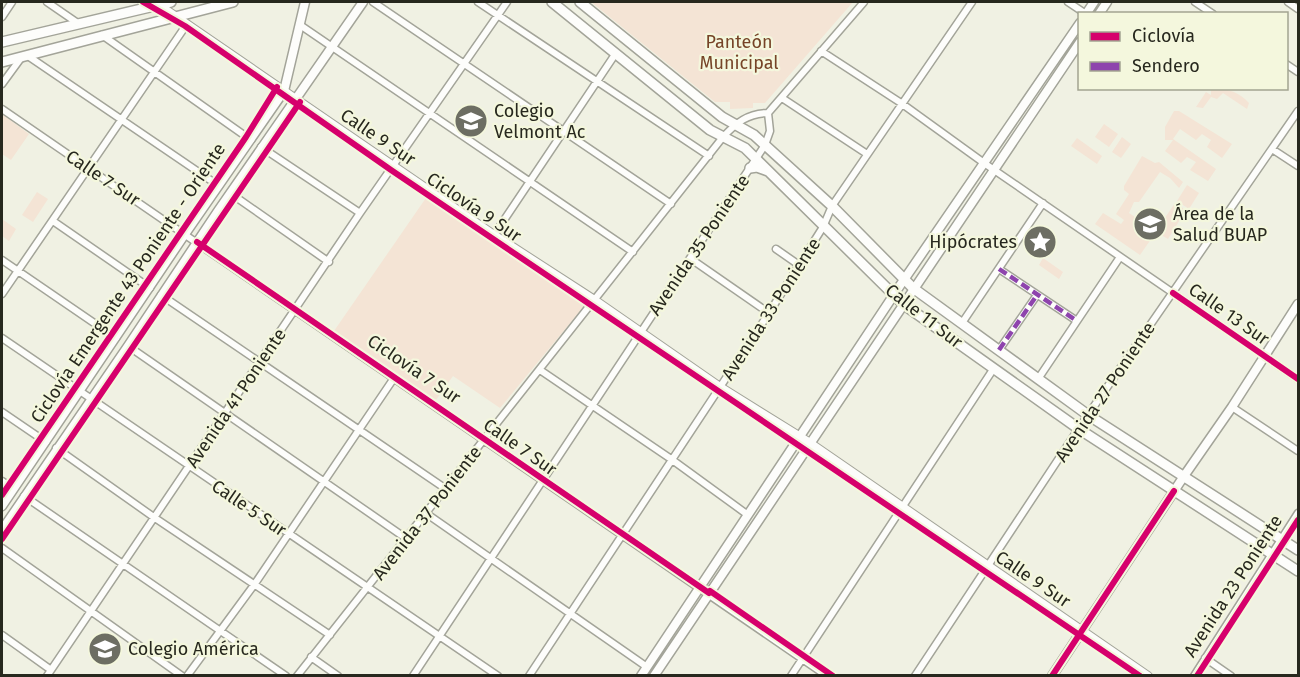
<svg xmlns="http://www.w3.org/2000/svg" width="1300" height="677" font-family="'Fira Sans',sans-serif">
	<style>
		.green { fill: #f4e4d5 }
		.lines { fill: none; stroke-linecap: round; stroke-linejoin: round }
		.minor-casing { stroke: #a3a499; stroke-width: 9 }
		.tertiary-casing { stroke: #a3a499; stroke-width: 10 }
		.secondary-casing { stroke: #a3a499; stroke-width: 11 }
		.primary-casing { stroke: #a3a499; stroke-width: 12 }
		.minor { stroke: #fdfdfb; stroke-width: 6 }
		.tertiary { stroke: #fdfdfb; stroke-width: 8 }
		.secondary { stroke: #fdfdfb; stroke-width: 8 }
		.primary { stroke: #fdfdfb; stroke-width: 9 }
		.quiet { stroke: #8e44ad; stroke-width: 4.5; stroke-dasharray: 9 4.5; stroke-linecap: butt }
		.cycleway-casing { stroke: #f4f7dd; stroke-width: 10 }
		.cycleway { stroke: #d6006c; stroke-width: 6 }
		.labels { text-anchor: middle; stroke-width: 4.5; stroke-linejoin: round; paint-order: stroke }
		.park-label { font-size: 18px; fill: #764427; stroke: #f4f7dd }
		.poi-label { font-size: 18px; fill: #27281e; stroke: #f4f7dd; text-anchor: start }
		.street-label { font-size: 18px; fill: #27281e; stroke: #f4f7dd }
	</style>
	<rect width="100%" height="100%" fill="#f0f1e3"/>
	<!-- green -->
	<path class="green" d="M591 2H853L765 103H753V108L730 109V102H715Z
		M1211 89C1225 88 1238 91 1249 103L1247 109 1223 93 1217 99 1211 97 1203 108 1196 107 1206 92 1211 95Z
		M1174 111H1179L1232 144 1222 158 1207 147 1211 140 1202 134 1196 140 1180 129 1173 139 1216 169 1208 181 1190 170 1196 162 1187 157 1181 163 1165 151 1173 140H1165V127Z
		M2 114 29 134 11 160 2 154Z
		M1104 124 1118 134 1109 147 1095 137Z
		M1122 137 1131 144 1121 158 1112 152Z
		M1077 138 1102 156 1097 164 1071 146Z
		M1142 156 1155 163 1159 162 1183 182 1179 188 1170 178 1160 172 1139 202H1134L1129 213 1156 231 1175 203 1186 210 1168 239 1156 232 1140 255 1095 224 1103 213 1121 224 1124 220 1116 214 1129 194 1124 190V186Z
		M1187 185 1199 193 1189 209 1177 201Z
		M37 192 48 199 33 222 22 215Z
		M428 195 586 304 500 408 453 376 436 400 334 331Z
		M2 219 16 229 9 241 2 236Z
		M1043 258 1063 272 1059 279 1039 265Z"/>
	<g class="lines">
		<defs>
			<path id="minor" d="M47 2 79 24
				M373 2 671 204
				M478 2 709 156
				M1068 2 1086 14
				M1195 2 1213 14
				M1288 2 1298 9
				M2 17 12 2
				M300 25 633 252
				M102 35 251 140
				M821 51 901 103 984 163 1298 379
				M28 56 219 186
				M1286 64 1298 72
				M2 84 21 58
				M782 98 867 154
				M2 109 827 676
				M768 113 864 2
				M261 147 360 213
				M1272 149 1298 166
				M230 193 329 262
				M53 221 150 288
				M494 235 616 53
				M776 249 799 265
				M691 259 769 313
				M2 260 116 338
				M999 269 1077 321
				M2 294 187 24
				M161 295 446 489
				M962 323 1043 203
				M2 338 498 676
				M128 346 407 539
				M999 350 1037 295
				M540 370 671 459 748 515
				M1038 379 1120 257
				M1232 407 1298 451
				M2 412 46 442
				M56 448 155 518 330 635
				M2 481 13 489
				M24 496 286 676
				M427 514 647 667
				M2 548 182 676
				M2 635 51 670
				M311 657 338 676
				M1205 658 1231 676
				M47 676 360 213 507 2
				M187 676 254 585 394 378
				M297 676 723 137C736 123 748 113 768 113
				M413 676 765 145 770 131 768 113
				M529 676 769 313 823 227 832 206 972 2
				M791 676 994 368
				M915 676 1081 425 1298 111
				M1194 676 1298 513"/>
			<path id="tertiary" d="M156 3 494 235 596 301 720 387 810 443 1148 676"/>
			<path id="secondary" d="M1086 14 1094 2
				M1099 14 1107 2
				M2 506 185 234 284 91 305 2
				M2 530 128 346 218 211 363 2
				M641 676 899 287 1080 23
				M654 676 1080 42
				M1052 676 1184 476 1232 407 1298 304"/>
			<path id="primary" d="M552 2 710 130 745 148 903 304 1079 429 1298 571
				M580 2 722 117 754 135 832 206 913 288 1088 415 1298 550
				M2 42 171 2
				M2 62 233 2
				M750 168 757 167 768 171"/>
		</defs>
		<!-- minor casing -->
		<use href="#minor" class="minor-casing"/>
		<!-- tertiary casing -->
		<use href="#tertiary" class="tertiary-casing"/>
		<!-- secondary casing -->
		<use href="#secondary" class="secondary-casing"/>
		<!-- primary casing -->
		<use href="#primary" class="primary-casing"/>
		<!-- minor -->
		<use href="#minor" class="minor"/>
		<!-- tertiary -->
		<use href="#tertiary" class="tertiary"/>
		<!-- secondary -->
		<use href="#secondary" class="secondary"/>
		<!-- primary -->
		<use href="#primary" class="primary"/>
		<!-- quiet -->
		<path class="quiet" d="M999 269 1077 321
			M999 350 1037 295"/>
		<defs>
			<path id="cycleway" d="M143 2 185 26 391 170 1140 676
				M197 242 709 593
				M1173 293 1298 379
				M2 495 246 137 277 87
				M2 539 300 102
				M710 591 833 676
				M1052 676 1174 491
				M1197 676 1298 520"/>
		</defs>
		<!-- cycleway casing -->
		<use href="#cycleway" class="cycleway-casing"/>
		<!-- cycleway -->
		<use href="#cycleway" class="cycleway"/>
	</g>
	<!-- icons -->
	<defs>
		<symbol id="school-disc" viewBox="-11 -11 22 22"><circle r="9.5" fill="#6d6e63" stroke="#f4f7dd"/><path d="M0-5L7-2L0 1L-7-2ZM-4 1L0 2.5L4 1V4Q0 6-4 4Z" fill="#fff"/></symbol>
		<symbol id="university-disc" viewBox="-11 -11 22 22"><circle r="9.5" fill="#6d6e63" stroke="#f4f7dd"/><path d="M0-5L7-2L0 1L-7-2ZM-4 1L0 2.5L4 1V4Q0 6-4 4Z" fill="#fff"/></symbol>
		<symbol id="sight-disc" viewBox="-11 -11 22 22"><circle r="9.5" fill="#6d6e63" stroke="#f4f7dd"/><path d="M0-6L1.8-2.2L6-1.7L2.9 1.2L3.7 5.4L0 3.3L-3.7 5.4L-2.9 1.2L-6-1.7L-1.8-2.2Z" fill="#fff"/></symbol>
	</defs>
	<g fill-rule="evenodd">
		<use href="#school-disc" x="452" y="102" width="38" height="38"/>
		<use href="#university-disc" x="1131" y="205" width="38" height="38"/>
		<use href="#sight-disc" x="1021" y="223" width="38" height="38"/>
		<use href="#school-disc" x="86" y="630" width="38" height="38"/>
	</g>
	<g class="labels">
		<!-- park labels -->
		<g class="park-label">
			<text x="739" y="48">Panteón<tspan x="739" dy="21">Municipal</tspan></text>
		</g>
		<!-- poi labels -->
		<g class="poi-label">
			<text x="494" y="117">Colegio<tspan x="494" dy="21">Velmont Ac</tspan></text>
			<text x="1173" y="220">Área de la<tspan x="1173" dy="21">Salud BUAP</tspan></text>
			<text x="1017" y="248" text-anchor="end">Hipócrates</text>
			<text x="128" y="655">Colegio América</text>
		</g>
		<!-- street labels -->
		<g class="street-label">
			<text transform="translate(378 137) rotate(34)" y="6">Calle 9 Sur</text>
			<text transform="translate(103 178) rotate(34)" y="6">Calle 7 Sur</text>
			<text transform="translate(474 207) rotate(34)" y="6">Ciclovía 9 Sur</text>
			<text transform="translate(699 245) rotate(-56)" y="6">Avenida 35 Poniente</text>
			<text transform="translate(128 283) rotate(-56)" y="6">Ciclovía Emergente 43 Poniente - Oriente</text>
			<text transform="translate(771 309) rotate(-57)" y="6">Avenida 33 Poniente</text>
			<text transform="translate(1229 314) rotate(35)" y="6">Calle 13 Sur</text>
			<text transform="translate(924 316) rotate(38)" y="6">Calle 11 Sur</text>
			<text transform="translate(414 369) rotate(34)" y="6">Ciclovía 7 Sur</text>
			<text transform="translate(1105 392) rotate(-56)" y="6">Avenida 27 Poniente</text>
			<text transform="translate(236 398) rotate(-56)" y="6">Avenida 41 Poniente</text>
			<text transform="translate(520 447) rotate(35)" y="6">Calle 7 Sur</text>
			<text transform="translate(249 508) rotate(34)" y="6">Calle 5 Sur</text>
			<text transform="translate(427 513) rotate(-52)" y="6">Avenida 37 Poniente</text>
			<text transform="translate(1033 579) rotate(34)" y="6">Calle 9 Sur</text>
			<text transform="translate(1233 586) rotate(-57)" y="6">Avenida 23 Poniente</text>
		</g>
	</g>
	<!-- border -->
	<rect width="1300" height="677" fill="none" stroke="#27281e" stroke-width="6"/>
	<!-- legend -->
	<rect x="1078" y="12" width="210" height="78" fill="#f4f7dd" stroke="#a2a491" stroke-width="1.5"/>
	<rect x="1090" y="32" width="30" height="9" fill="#d6006c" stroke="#a2a491" stroke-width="1.5"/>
	<text x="1132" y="42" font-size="18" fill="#27281e">Ciclovía</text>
	<rect x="1090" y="62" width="30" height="9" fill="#8e44ad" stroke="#a2a491" stroke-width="1.5"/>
	<text x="1132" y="72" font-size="18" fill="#27281e">Sendero</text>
</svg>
